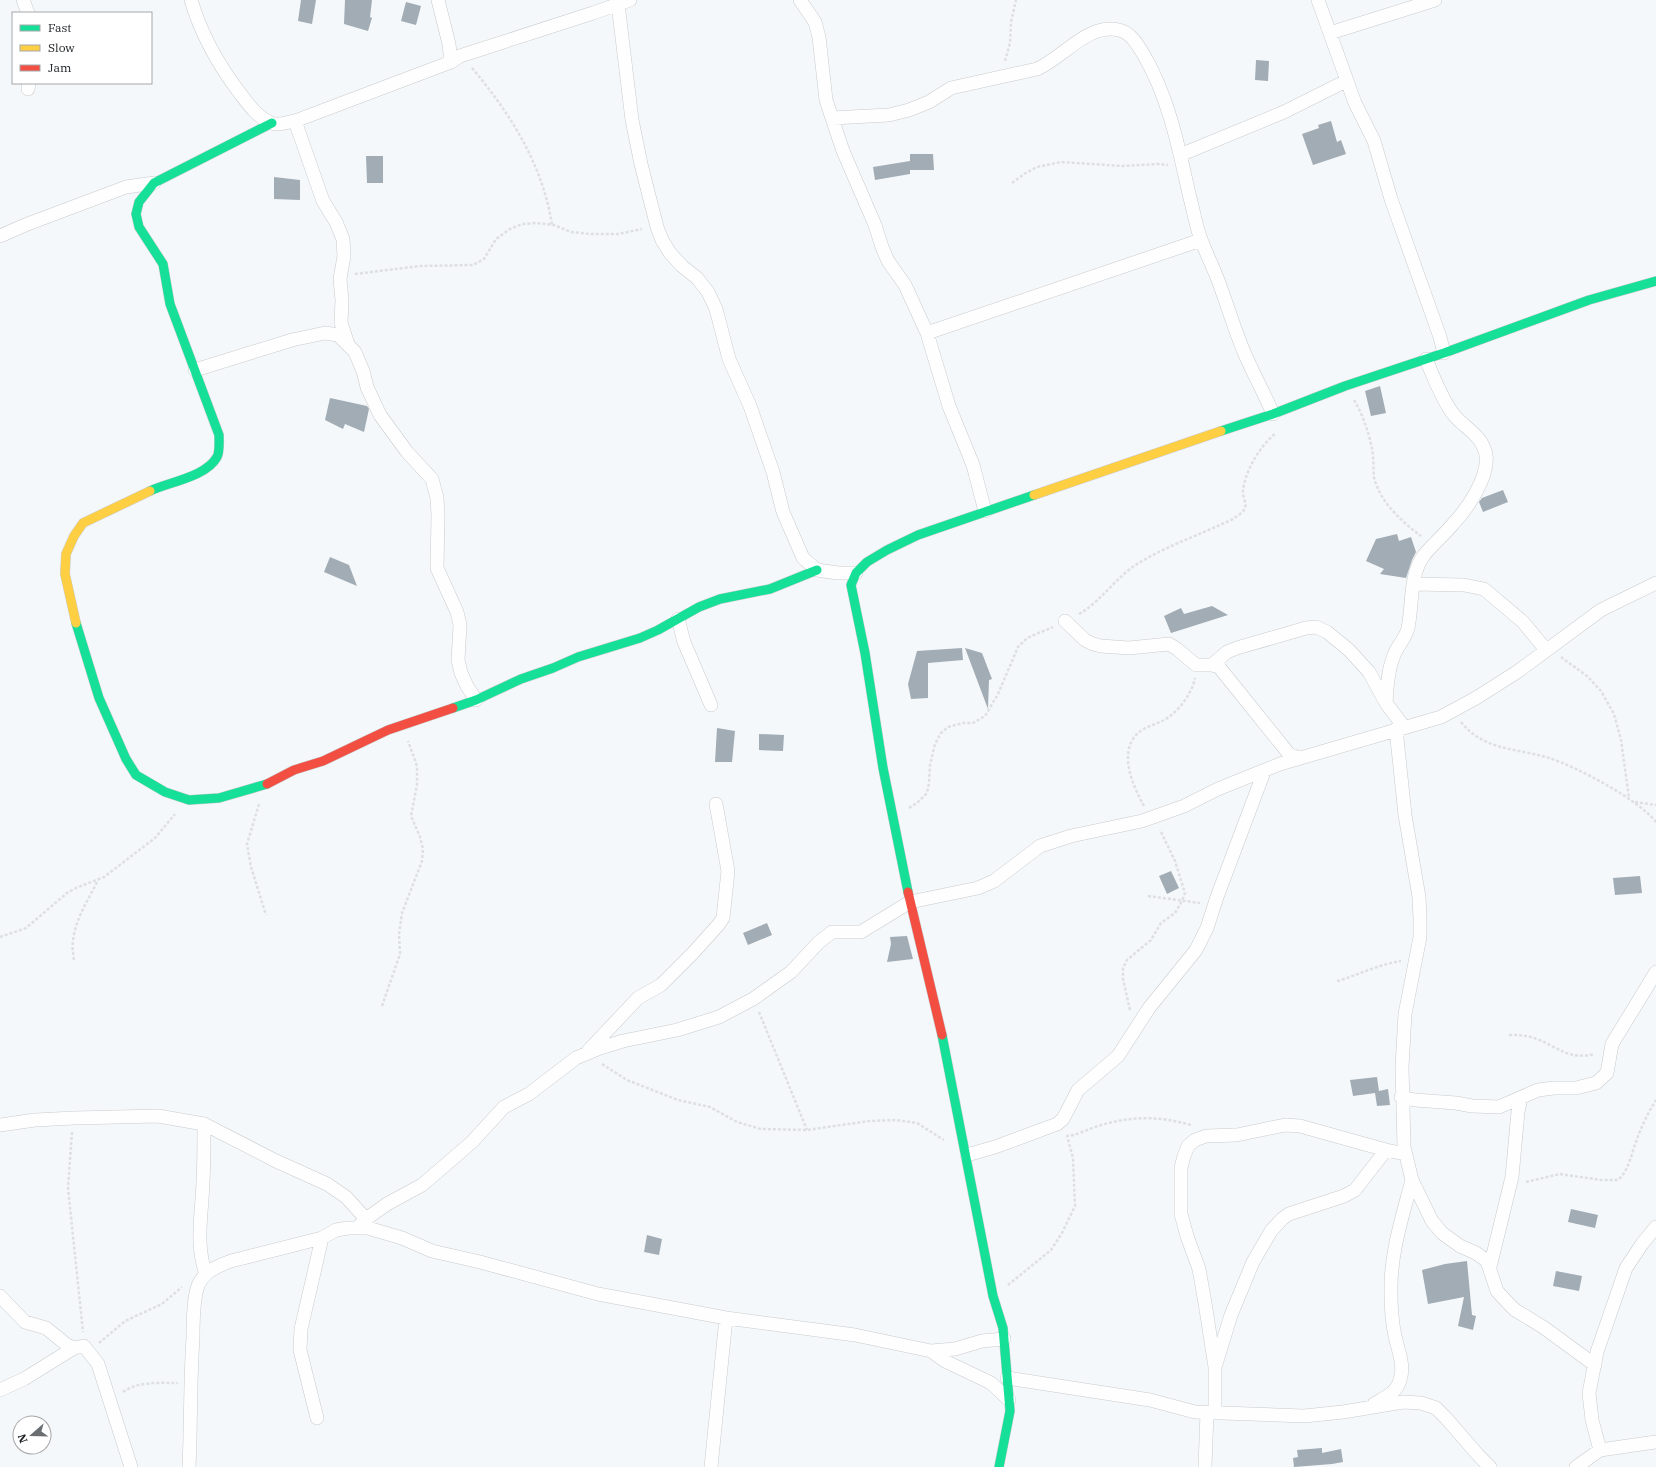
<svg xmlns="http://www.w3.org/2000/svg" width="1656" height="1467" font-family="'IBM Plex Serif',serif">
	<style>
		.building { fill: #a1acb4 }
		.lines { fill: none; stroke-linecap: round; stroke-linejoin: round }
		.street-casing { stroke: #c8cbcd; stroke-width: 14 }
		.fast-casing { stroke: #c8cbcd; stroke-width: 10 }
		.slow-casing { stroke: #c8cbcd; stroke-width: 10 }
		.jam-casing { stroke: #c8cbcd; stroke-width: 10 }
		.path { stroke: #dedfe1; stroke-width: 2.5; stroke-dasharray: 3 2; stroke-linecap: butt }
		.street { stroke: #fefefe; stroke-width: 13 }
		.fast { stroke: #16e098; stroke-width: 9 }
		.slow { stroke: #ffcf43; stroke-width: 9 }
		.jam { stroke: #f24e42; stroke-width: 9 }
	</style>
	<rect width="100%" height="100%" fill="#f5f8fb"/>
	<!-- building -->
	<path class="building" d="M301 0H316L312 24 298 21Z
		M345 0H372L370 17 372 18 368 31 344 24Z
		M406 2 421 6 416 25 401 21Z
		M1256 60 1269 61 1268 81 1255 80Z
		M1331 121 1337 142 1341 140 1346 154 1313 165 1302 134 1319 128 1318 125Z
		M910 154H933L934 170H910V174L875 180 873 167 910 161Z
		M366 156H383V183H367Z
		M274 177 300 180V200L274 199Z
		M1380 386 1386 413 1371 416 1365 391Z
		M330 398 367 406 369 409 364 432 345 424 343 429 325 420Z
		M1503 490 1508 502 1483 512 1479 502 1482 498Z
		M1397 534 1399 541 1411 537 1416 552 1412 560 1406 578 1380 574 1384 569 1366 561 1376 539Z
		M330 557 349 565 357 586 324 572Z
		M1212 606 1228 615 1171 633 1164 616 1181 608 1184 614Z
		M962 648 963 660 928 663V698L911 699 908 684 917 651Z
		M965 648 982 653 992 679 989 680 988 709Z
		M717 728 735 731 732 762H715Z
		M759 734 784 735 783 751 759 750Z
		M1171 871 1179 888 1167 894 1159 876Z
		M1640 876 1642 893 1615 895 1613 878Z
		M767 923 772 935 748 945 743 933Z
		M907 936 913 959 887 962 891 944 890 937Z
		M1377 1077 1379 1091 1388 1089 1390 1105 1377 1106 1375 1093 1353 1096 1350 1080Z
		M1571 1209 1598 1215 1595 1228 1568 1222Z
		M647 1235 662 1239 659 1255 644 1252Z
		M1467 1261 1472 1315 1476 1316 1473 1330 1458 1326 1464 1297 1428 1304 1422 1270 1445 1264Z
		M1556 1271 1582 1276 1579 1291 1553 1286Z
		M1322 1448V1453L1341 1449 1343 1462 1332 1464 1294 1467 1293 1458 1298 1457 1297 1450Z"/>
	<g class="lines">
		<defs>
			<path id="street" d="M23 0 28 13
				M191 0C201 34 217 63 239 92 248 104 257 117 271 123 279 126 288 122 295 121L451 62 460 56 593 13 630 0
				M438 0 449 44 451 62
				M800 0 815 22 819 37 826 100 843 151 875 225 882 247 888 261 905 285 927 333 949 406 973 465 985 511
				M1318 0 1355 103 1374 141 1391 199 1440 337 1444 353
				M618 4 632 120 641 164 657 227 662 240 670 253 682 266 697 278 708 292 716 309 729 359 750 406 773 472 783 512 803 558 817 570 838 573H856
				M1330 33 1435 0
				M28 89 29 83
				M832 118 889 115 909 110 929 102 951 88 1037 69C1063 58 1087 23 1119 30 1132 33 1139 47 1145 57 1170 101 1179 150 1190 198 1194 212 1196 228 1202 242 1207 255 1213 267 1218 280 1227 304 1234 328 1244 352 1253 373 1264 393 1273 414
				M295 121 323 201 336 222 343 239 344 256 340 279 342 300 341 323 348 344
				M1180 155 1284 112 1346 81
				M0 236 25 225 126 187 154 183
				M927 333 1201 240
				M195 370 292 340 325 333 338 335 355 352 363 371 367 387 380 415 407 452 432 479 437 498 438 515 437 568 457 612 460 625 458 660 461 673 467 686 476 700
				M1414 584 1464 585 1484 589 1523 622 1546 650
				M678 619 684 642 711 705
				M1065 621 1085 640 1093 644 1101 646 1129 648 1169 644 1177 649 1196 665H1212L1219 667 1289 754 1299 758
				M1212 665 1227 652 1237 648 1306 628 1316 627 1327 632 1349 650 1369 672 1386 703 1404 727
				M1386 703C1387 687 1388 670 1394 655 1397 646 1406 638 1408 628 1413 604 1409 575 1424 555 1433 544 1444 535 1453 524 1468 508 1489 477 1486 455 1482 433 1461 427 1451 411 1440 395 1433 376 1426 359
				M1396 729 1405 815 1419 897 1420 919V937L1405 1014 1402 1067 1404 1147 1412 1180 1432 1221 1442 1233 1460 1246 1476 1253 1487 1261 1497 1291 1507 1302 1515 1310 1543 1327 1595 1365
				M588 1051 638 998 661 985 693 953 719 924 723 918 728 871 716 804
				M1401 1097 1415 1100 1456 1103 1472 1106 1499 1107 1538 1090 1554 1088H1576L1596 1083 1607 1073 1612 1044 1656 972
				M204 1124C204 1143 204 1163 203 1182 202 1214 195 1244 206 1274
				M0 1125 35 1120 74 1118 158 1116 204 1124 276 1161 327 1184 346 1197 366 1219
				M967 1155 995 1147 1057 1124 1063 1119 1078 1090 1118 1056 1149 1008 1196 950 1207 928 1217 897 1264 772
				M358 1227 366 1219 387 1204 422 1185 472 1142 504 1107 529 1094 576 1058 600 1048 623 1041 677 1030 719 1017 753 999 791 972 819 942 832 932H861L910 902 978 888 994 881 1040 846 1071 836 1142 821 1184 806 1218 789 1280 764 1441 717 1476 698 1517 672 1601 610 1656 583
				M1490 1267 1512 1177 1518 1112 1521 1098
				M0 1296 25 1322 46 1328 67 1345 74 1348 84 1346 98 1364 131 1467
				M931 1351 945 1361 991 1383 1009 1400
				M1216 1364 1231 1315 1253 1262 1271 1231 1282 1219 1289 1214 1344 1196 1355 1190 1386 1150
				M1007 1378 1150 1400 1195 1412 1304 1416 1343 1412 1403 1402 1421 1403 1436 1408 1446 1418 1478 1455 1490 1467
				M0 1390 24 1379 74 1348
				M1374 1404C1384 1398 1397 1393 1400 1380 1405 1366 1398 1350 1395 1336 1392 1322 1391 1307 1391 1293 1390 1254 1402 1218 1412 1180
				M1215 1413V1367L1205 1303 1199 1269 1187 1236 1181 1214V1168L1184 1156 1188 1146 1195 1140 1206 1136 1237 1135 1285 1125 1300 1126 1386 1150 1405 1154
				M317 1418 300 1350 301 1329 322 1238
				M1600 1450 1592 1420 1589 1393 1597 1352 1626 1268 1642 1244 1656 1227
				M189 1467C191 1424 190 1381 193 1338 193 1323 193 1303 197 1289 201 1273 217 1266 231 1261L322 1238 336 1230 348 1228H368L402 1238 432 1251 480 1262 598 1294 726 1318 855 1335 931 1351 955 1349 982 1341 1004 1339
				M711 1467 726 1318
				M1205 1467 1207 1413
				M1576 1467 1600 1450 1656 1442"/>
			<path id="fast" d="M1221 431 1273 414 1345 386 1444 353 1589 300 1656 281
				M150 491C169 482 206 477 217 457 220 452 219 441 219 435L170 304 163 264 139 227 136 214 139 202 154 183 272 123
				M76 623 99 698 126 759 136 775 165 792 189 800 219 798 267 784
				M453 708 476 700 521 679 553 668 578 657 640 638 658 630 699 607 720 599 770 589 817 570
				M908 892 883 768 865 653 851 585 856 573 867 562 887 550 918 535 1034 495
				M942 1035 993 1296 1003 1328 1010 1411 999 1467"/>
			<path id="slow" d="M1034 495 1221 431
				M76 623 65 574 66 554 74 536 83 523 150 491"/>
			<path id="jam" d="M267 784 294 770 323 761 388 730 453 708
				M908 892 942 1035"/>
		</defs>
		<!-- street casing -->
		<use href="#street" class="street-casing"/>
		<!-- fast casing -->
		<use href="#fast" class="fast-casing"/>
		<!-- slow casing -->
		<use href="#slow" class="slow-casing"/>
		<!-- jam casing -->
		<use href="#jam" class="jam-casing"/>
		<!-- path -->
		<path class="path" d="M1005 61 1010 43 1011 22 1016 0
			M472 68C510 113 543 165 552 225
			M1012 183 1024 174 1037 167 1061 162 1122 166 1158 164 1168 165
			M355 274 420 266 473 265 484 259 496 239 510 229 522 224 537 223 554 225 571 232 590 234H618L642 229
			M1354 400C1363 415 1369 433 1372 449 1374 458 1373 468 1374 477 1379 501 1402 522 1421 536
			M1079 614C1100 602 1114 580 1134 566 1165 546 1200 535 1233 519 1237 516 1243 513 1245 508 1247 503 1242 496 1243 490 1246 469 1260 446 1276 433
			M1561 657 1587 676 1601 691 1614 714 1621 740 1629 798
			M1461 722C1484 751 1517 748 1549 758 1577 767 1638 799 1656 822
			M1635 802 1656 805
			M259 804 247 844 251 867 266 915
			M1144 806C1133 786 1118 753 1137 734 1144 727 1154 725 1162 721 1177 714 1192 694 1195 678
			M909 808 917 803 927 793 929 783 930 765 935 744 941 733 948 727 963 723H973L985 716 998 694 1018 647 1027 638 1053 627
			M1148 896 1200 903
			M0 937 26 928 67 893 76 888 104 877 155 838 175 814
			M74 960C73 953 72 947 73 941 75 919 89 899 98 880
			M1337 981C1359 975 1379 964 1401 961
			M382 1006 400 954 399 934 402 913 422 861 423 849 420 837 411 816 417 785V766L408 741
			M1130 1010 1123 979V968L1127 960 1151 940 1161 923 1175 913 1182 901 1185 893 1175 861 1160 830
			M759 1012 807 1130
			M1509 1035C1519 1035 1527 1035 1537 1039 1560 1048 1567 1060 1595 1054
			M602 1064 627 1080 678 1100 710 1107 737 1122 761 1129 807 1130 869 1121 896 1120 917 1123 944 1140
			M72 1132 68 1188 83 1332
			M1066 1136C1076 1136 1090 1128 1101 1125 1133 1116 1159 1116 1191 1125
			M1526 1182 1560 1174 1601 1180H1618C1629 1170 1631 1155 1636 1142 1641 1127 1648 1113 1656 1100
			M1008 1285 1051 1250 1062 1233 1075 1206 1073 1158 1067 1136
			M99 1343 125 1321 162 1304 182 1287
			M123 1392C138 1381 160 1383 178 1383"/>
		<!-- street -->
		<use href="#street" class="street"/>
		<!-- fast -->
		<use href="#fast" class="fast"/>
		<!-- slow -->
		<use href="#slow" class="slow"/>
		<!-- jam -->
		<use href="#jam" class="jam"/>
	</g>
	<!-- legend -->
	<rect x="12" y="12" width="140" height="72" fill="#ffffff" stroke="#a6a7a9"/>
	<rect x="20" y="25" width="20" height="6" fill="#16e098" stroke="#a6a7a9"/>
	<text x="48" y="32" font-size="12" fill="#202427">Fast</text>
	<rect x="20" y="45" width="20" height="6" fill="#ffcf43" stroke="#a6a7a9"/>
	<text x="48" y="52" font-size="12" fill="#202427">Slow</text>
	<rect x="20" y="65" width="20" height="6" fill="#f24e42" stroke="#a6a7a9"/>
	<text x="48" y="72" font-size="12" fill="#202427">Jam</text>
	<!-- north arrow -->
	<g transform="translate(32 1435) rotate(250)"><circle r="19" fill="#ffffff" stroke="#a6a7a9"/>
	<path d="M0-3L7 15L0 10L-7 15Z" fill="#6b6e71"/>
	<text y="-6" font-size="11" font-weight="bold" text-anchor="middle" fill="#202427">N</text>
	</g>
</svg>
